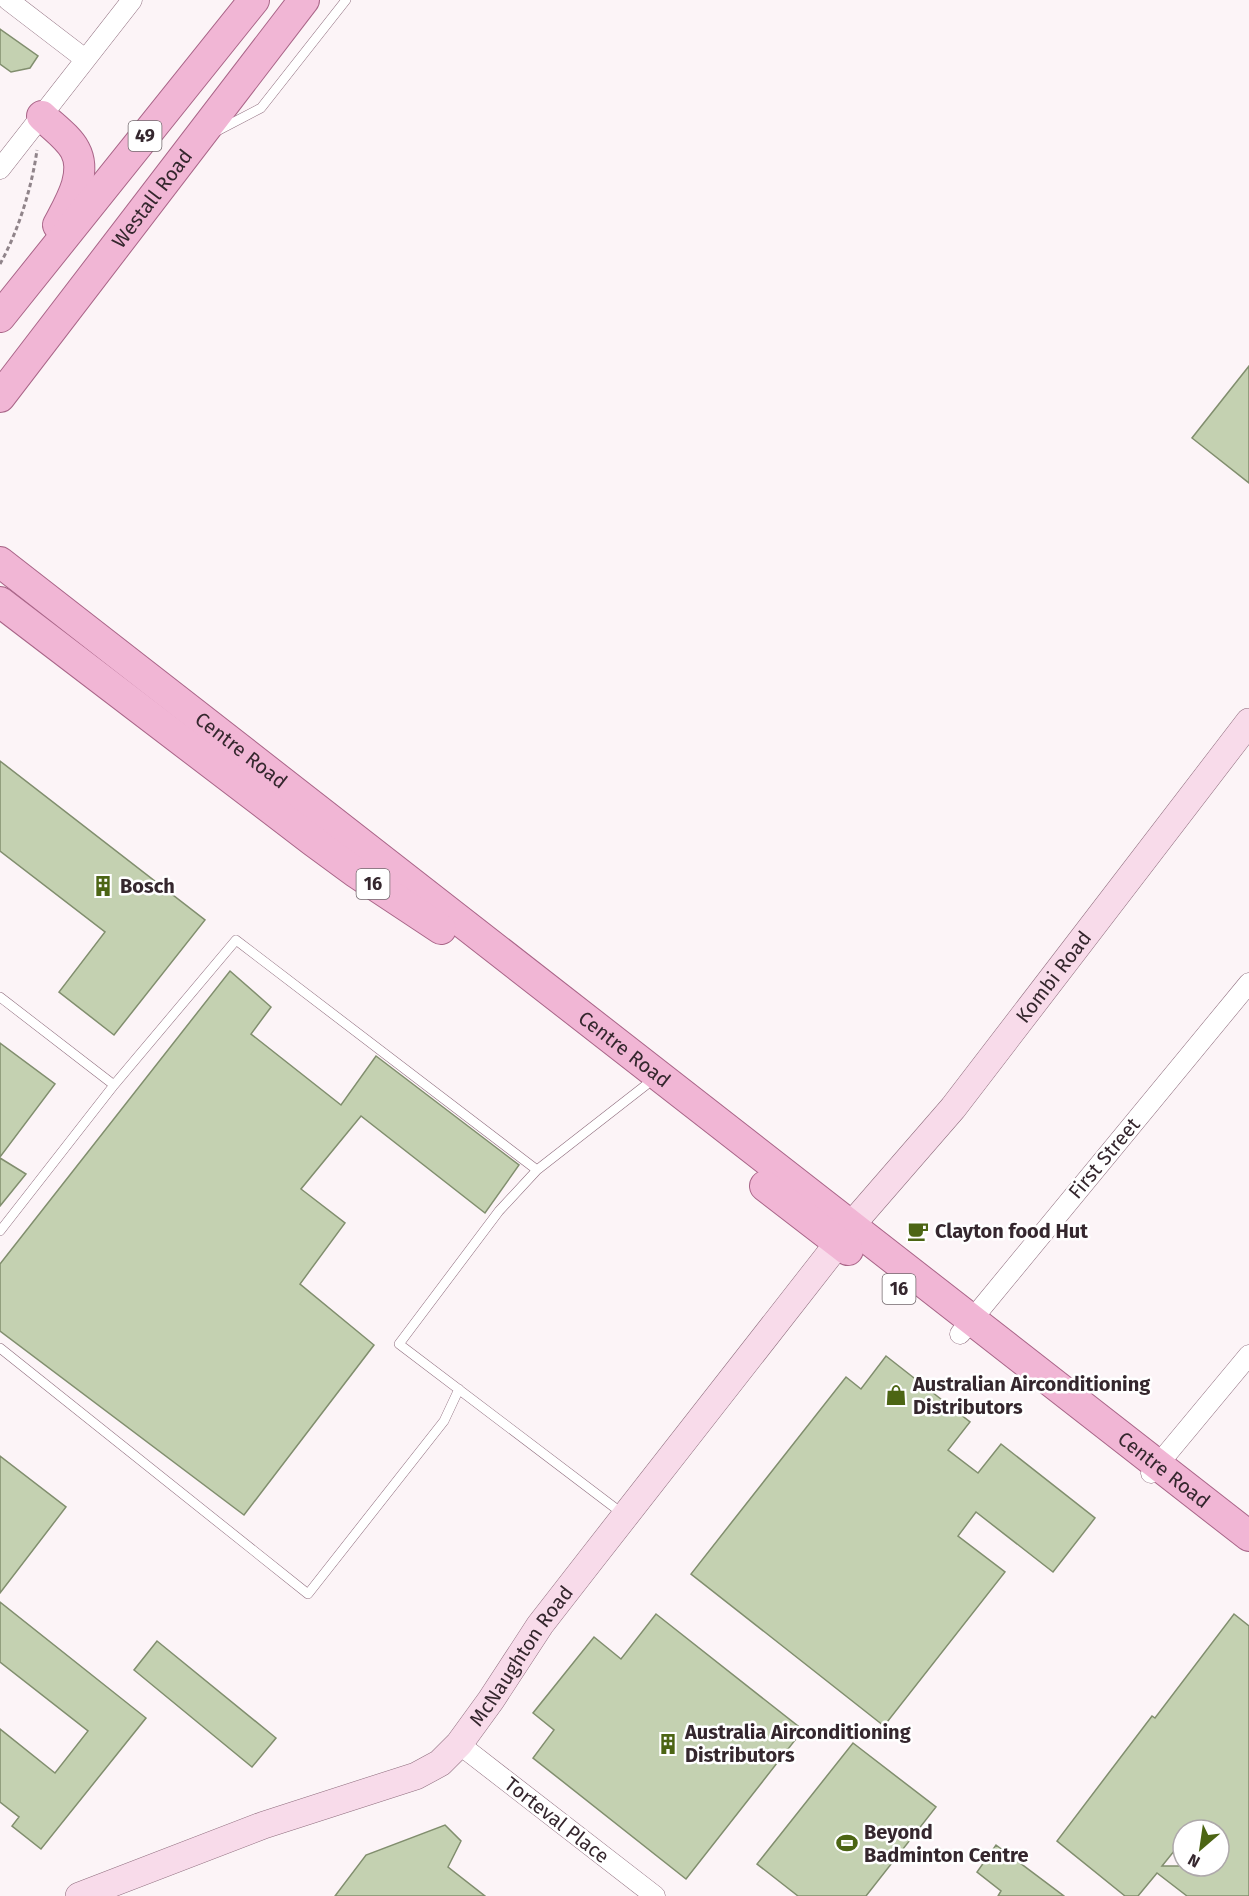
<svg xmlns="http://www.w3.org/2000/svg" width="1249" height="1896" font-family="'Fira Sans',sans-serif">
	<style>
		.building { fill: #c4d1b1; stroke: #818e6e; stroke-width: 1.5; fill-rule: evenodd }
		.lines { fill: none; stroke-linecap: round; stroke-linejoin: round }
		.lane-casing { stroke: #8e6c7d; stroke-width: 10 }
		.street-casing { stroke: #8e6c7d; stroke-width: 21 }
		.secondary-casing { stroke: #8e6c7d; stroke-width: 28 }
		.primary-casing { stroke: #a96588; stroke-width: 32 }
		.path { stroke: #90848a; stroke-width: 3; stroke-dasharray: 4.5 3; stroke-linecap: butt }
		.lane { stroke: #fff; stroke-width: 9 }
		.street { stroke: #fff; stroke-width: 20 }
		.secondary { stroke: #f8dbea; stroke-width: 27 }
		.primary { stroke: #f1b6d5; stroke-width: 30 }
		.labels { text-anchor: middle; stroke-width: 5; stroke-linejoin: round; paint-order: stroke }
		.shield { fill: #fff; stroke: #72686d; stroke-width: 1.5 }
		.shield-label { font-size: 18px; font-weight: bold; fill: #35272e }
		.street-label { font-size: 20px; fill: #35272e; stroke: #fff }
		.poi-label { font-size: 20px; font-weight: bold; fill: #35272e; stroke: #fff; text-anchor: start }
	</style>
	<rect width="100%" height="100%" fill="#fcf4f7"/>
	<!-- building -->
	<path class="building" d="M0 29 38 56 30 68 11 72 0 64Z
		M1249 366V483L1192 438Z
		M0 761 205 920 114 1035 59 992 105 932 0 851Z
		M230 971 271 1007 251 1034 341 1105 376 1056 519 1165 485 1213 361 1116 301 1189 345 1223 300 1284 374 1345 244 1515 0 1331V1264Z
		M0 1043 55 1084 0 1157Z
		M0 1158 26 1174 0 1206Z
		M886 1356 970 1422 948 1450 978 1473 1001 1444 1095 1518 1053 1572 976 1512 958 1536 1005 1572 884 1726 691 1574 846 1377 861 1389Z
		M0 1456 66 1507 0 1593Z
		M0 1602 146 1718 41 1849 12 1826 19 1817 0 1802V1729L55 1773 88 1731 0 1662Z
		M656 1614 803 1730 686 1879 533 1758 554 1730 533 1713 594 1637 621 1659Z
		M1234 1614 1249 1626V1896H1187L1157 1873 1138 1896H1125L1057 1841 1152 1716 1155 1718ZM1183 1830H1219V1866H1162L1183 1840Z
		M157 1641 276 1738 252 1767 134 1670Z
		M853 1743 936 1807 866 1896H798L757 1864Z
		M445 1825 461 1841 448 1867 485 1896H335L366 1855Z
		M996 1845 1064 1896H998L1001 1891 977 1872Z"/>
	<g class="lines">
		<defs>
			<path id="lane" d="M217 131 261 108 346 0
				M0 997 114 1085
				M0 1231 114 1085 236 940 537 1170
				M0 1348 308 1594 444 1421 459 1389
				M623 1514 399 1344 499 1211 537 1170 646 1085"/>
			<path id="street" d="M8 0 85 59
				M0 169 132 0
				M960 1334 1249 983
				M1151 1473 1249 1355
				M459 1744 655 1896"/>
			<g id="secondary">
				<path id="s1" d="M79 1896 264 1825 416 1776 440 1763 459 1744 491 1700 540 1625 589 1562 861 1214 953 1108 1249 722"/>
			</g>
			<g id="primary">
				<path d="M42 116C52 126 68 137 75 150 88 174 69 204 58 225"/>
				<path d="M0 317 254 0"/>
				<path id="s2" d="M0 397 304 0"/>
				<path id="s3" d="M0 562 1249 1536"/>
				<path d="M0 602 313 841 355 872 441 929"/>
				<path d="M765 1186 848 1250"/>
			</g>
		</defs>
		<!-- lane casing -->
		<use href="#lane" class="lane-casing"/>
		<!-- street casing -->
		<use href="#street" class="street-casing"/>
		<!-- secondary casing -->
		<use href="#secondary" class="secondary-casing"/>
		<!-- primary casing -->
		<use href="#primary" class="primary-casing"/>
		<!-- path -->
		<path class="path" d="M0 264C18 232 32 187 37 150"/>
		<!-- lane -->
		<use href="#lane" class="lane"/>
		<!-- street -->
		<use href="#street" class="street"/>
		<!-- secondary -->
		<use href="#secondary" class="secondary"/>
		<!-- primary -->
		<use href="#primary" class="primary"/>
	</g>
	<!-- icons -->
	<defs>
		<symbol id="building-bare" viewBox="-9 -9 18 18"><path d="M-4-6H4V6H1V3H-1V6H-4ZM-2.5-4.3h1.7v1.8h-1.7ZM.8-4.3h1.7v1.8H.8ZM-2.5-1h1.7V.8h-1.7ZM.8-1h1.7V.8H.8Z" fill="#4c6514" stroke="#fff" stroke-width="2.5" paint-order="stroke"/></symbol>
		<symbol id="cafe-bare" viewBox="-9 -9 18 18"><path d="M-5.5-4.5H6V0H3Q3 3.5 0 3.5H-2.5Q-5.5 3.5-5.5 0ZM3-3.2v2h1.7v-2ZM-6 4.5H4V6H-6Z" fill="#4c6514" stroke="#fff" stroke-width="2.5" paint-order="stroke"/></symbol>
		<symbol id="shop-bare" viewBox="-9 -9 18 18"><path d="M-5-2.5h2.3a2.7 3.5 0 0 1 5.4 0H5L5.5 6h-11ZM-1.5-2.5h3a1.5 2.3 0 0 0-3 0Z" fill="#4c6514" stroke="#fff" stroke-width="2.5" paint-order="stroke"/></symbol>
		<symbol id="stadium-bare" viewBox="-9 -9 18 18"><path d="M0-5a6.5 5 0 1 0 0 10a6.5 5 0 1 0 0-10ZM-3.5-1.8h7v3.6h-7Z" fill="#4c6514" stroke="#fff" stroke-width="2.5" paint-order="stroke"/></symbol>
	</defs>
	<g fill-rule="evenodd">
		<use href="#building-bare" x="88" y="871" width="30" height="30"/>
		<use href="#cafe-bare" x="903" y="1216" width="30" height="30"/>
		<use href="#shop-bare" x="881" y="1380" width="30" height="30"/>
		<use href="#building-bare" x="653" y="1729" width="30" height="30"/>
		<use href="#stadium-bare" x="832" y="1828" width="30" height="30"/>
	</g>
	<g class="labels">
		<!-- shield labels -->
		<g class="shield">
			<rect x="128.5" y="121" width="33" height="30" rx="4.5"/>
			<rect x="356.5" y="869" width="33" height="30" rx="4.5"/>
			<rect x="882.5" y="1274" width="33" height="30" rx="4.5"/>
		</g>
		<g class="shield-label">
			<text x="145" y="142">49</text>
			<text x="373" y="890">16</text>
			<text x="899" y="1295">16</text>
		</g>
		<!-- street labels -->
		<g class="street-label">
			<text dy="7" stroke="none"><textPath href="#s2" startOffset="250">Westall Road</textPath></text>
			<text dy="7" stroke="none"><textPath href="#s3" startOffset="306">Centre Road</textPath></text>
			<text dy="7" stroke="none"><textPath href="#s1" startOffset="1383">Kombi Road</textPath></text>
			<text dy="7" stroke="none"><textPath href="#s3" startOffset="792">Centre Road</textPath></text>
			<text transform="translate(1104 1158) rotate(-50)" y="7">First Street</text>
			<text dy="7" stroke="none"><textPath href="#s3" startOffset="1476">Centre Road</textPath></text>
			<text dy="7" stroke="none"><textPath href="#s1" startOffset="520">McNaughton Road</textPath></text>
			<text transform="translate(557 1820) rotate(38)" y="7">Torteval Place</text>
		</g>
		<!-- poi labels -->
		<g class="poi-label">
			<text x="120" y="893">Bosch</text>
			<text x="935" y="1238">Clayton food Hut</text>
			<text x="913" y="1391">Australian Airconditioning<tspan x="913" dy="23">Distributors</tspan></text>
			<text x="685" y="1739">Australia Airconditioning<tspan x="685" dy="23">Distributors</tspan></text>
			<text x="864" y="1839">Beyond<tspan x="864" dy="23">Badminton Centre</tspan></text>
		</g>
	</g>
	<!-- north arrow -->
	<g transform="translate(1201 1848) rotate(209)"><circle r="28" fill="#ffffff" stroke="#aea9ab" stroke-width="1.5"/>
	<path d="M0-4.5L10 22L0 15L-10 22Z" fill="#4c6514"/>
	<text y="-9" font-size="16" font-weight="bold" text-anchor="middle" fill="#35272e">N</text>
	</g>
</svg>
